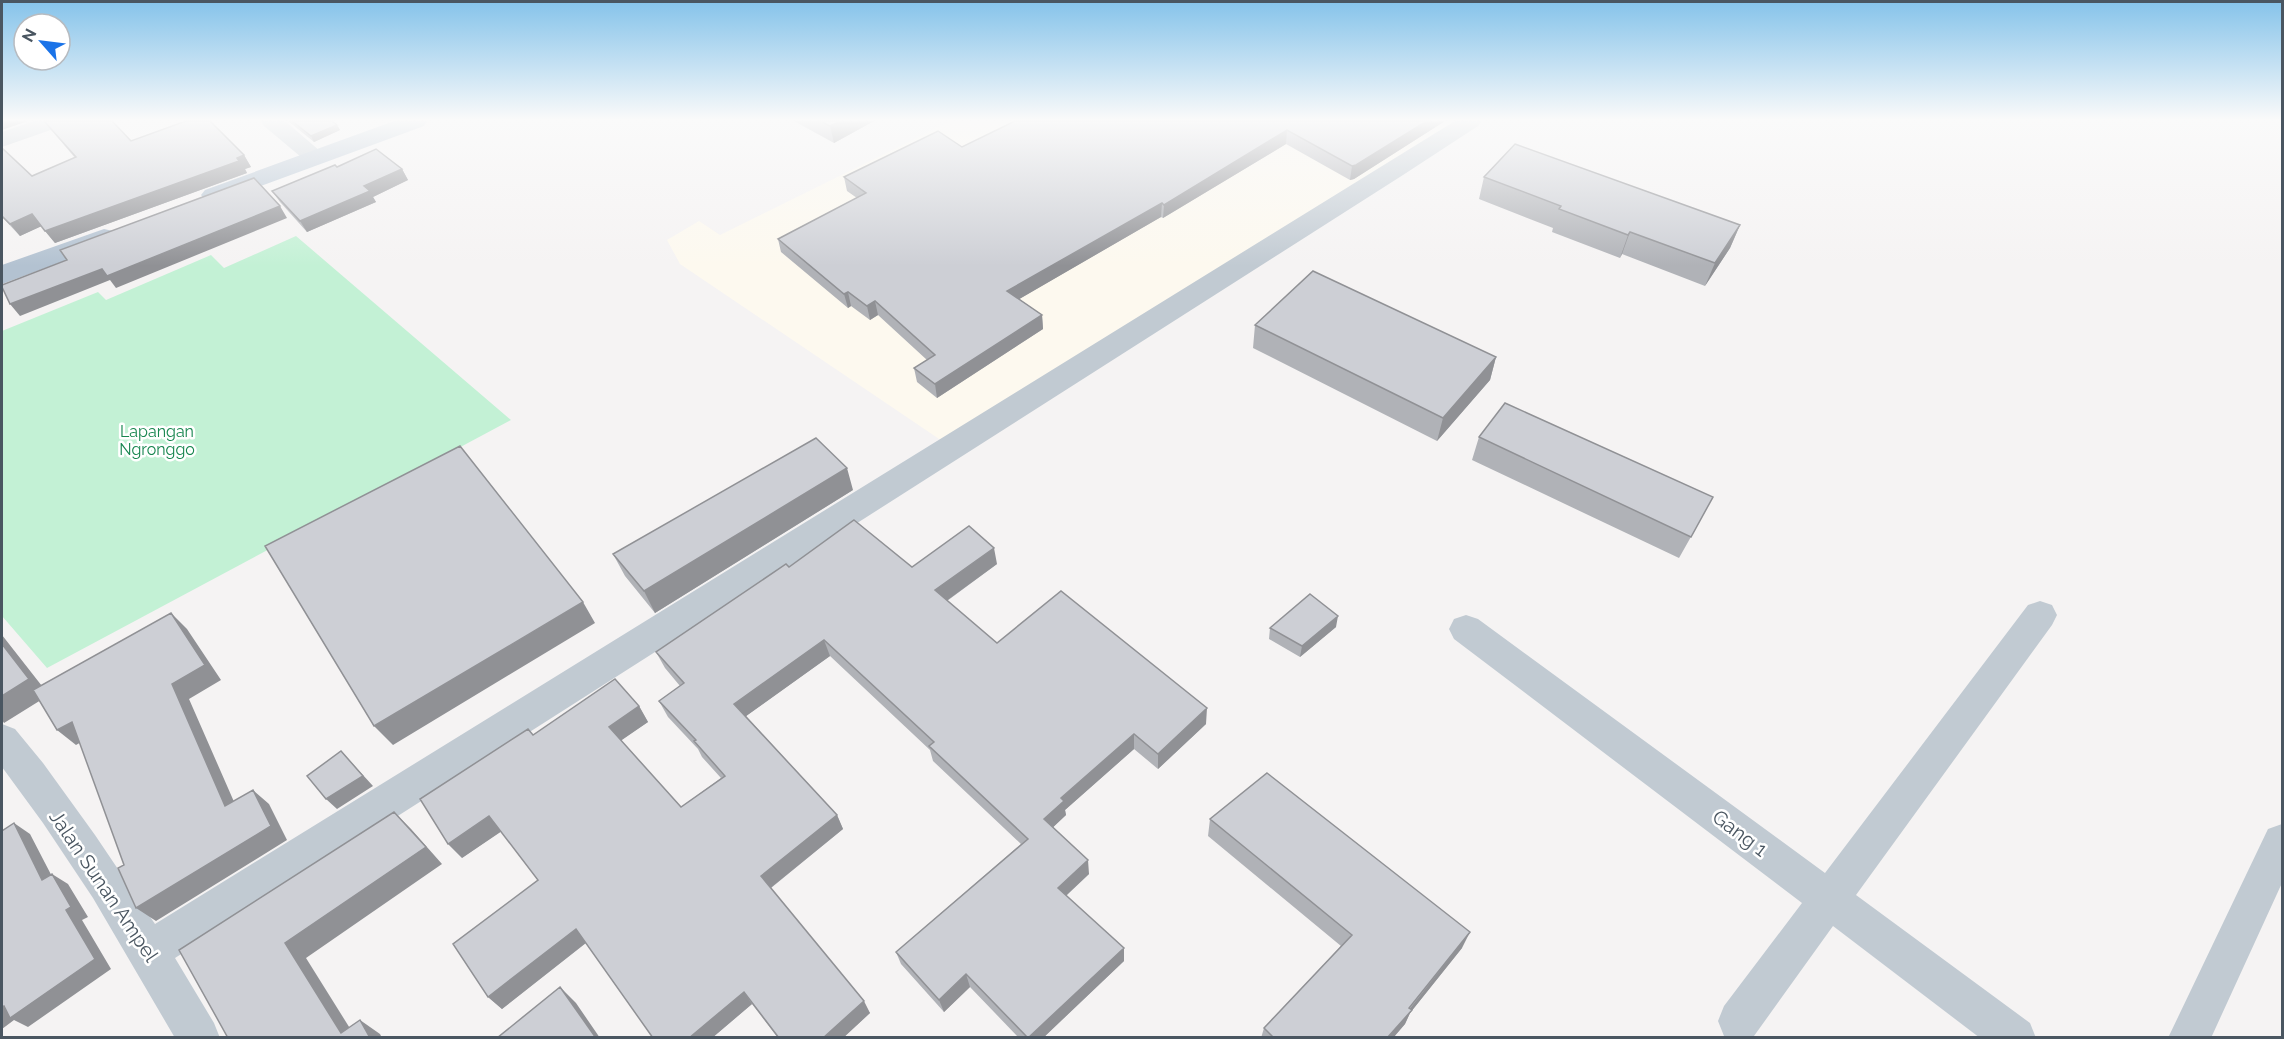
<svg xmlns="http://www.w3.org/2000/svg" width="2284" height="1039" font-family="Raleway,sans-serif">
	<style>
		.commercial { fill: #fdf9ef }
		.green { fill: #c3f1d5 }
		.lines { fill: none; stroke-linecap: round; stroke-linejoin: round }
		.minor { fill: #c1cad2; fill-rule: evenodd }
		.major { fill: #b3c2d1; fill-rule: evenodd }
		.wall { fill: #b0b2b7 }
		.shaded-wall { fill: #909195 }
		.building { fill: #cdcfd5; stroke: #909195; stroke-width: 1.5 }
		.labels { text-anchor: middle; stroke-width: 5; stroke-linejoin: round; paint-order: stroke }
		.park-label { font-size: 16px; fill: #17864f; stroke: #fff }
		.near-street-label { font-size: 20px; fill: #4a5661; stroke: #fff }
	</style>
	<rect width="100%" height="100%" fill="#f5f3f3"/>
	<!-- commercial -->
	<path class="commercial" d="M951 121H1458L1236 259 951 447 680 264 667 240 699 221 720 235Z"/>
	<!-- green -->
	<path class="green" d="M296 236 511 420 47 668 2 616V331L98 292 106 300 211 255 224 268Z"/>
	<g class="lines">
		<!-- minor -->
		<path class="minor" d="M34 121H66L62 126 2 147V132Z
			M261 121H285L327 157 323 162 315 164 307 162 264 126Z
			M1455 121H1482L1478 126 1403 175 175 958 214 1023 220 1038H175L93 898 43 823 2 767V724L15 729 43 763 95 835 155 924Z
			M2040 601 2052 605 2057 615 2052 625 1856 895 2030 1023 2036 1038H1980L1833 926 1754 1036H1724L1718 1021 1724 1006 1802 903 1454 639 1449 629 1454 619 1466 615 1478 619 1825 873 2028 605Z
			M2282 824V883L2211 1038H2168L2268 829Z"/>
		<!-- major -->
		<path class="major" d="M394 121H427L424 126 223 200 214 203 205 200 201 195 205 190Z
			M104 229 113 231 117 237 113 243 2 284V265Z"/>
	</g>
	<!-- wall -->
	<path class="wall" d="M44 121 131 141 244 155 251 167 245 169 247 173 55 243 41 226 20 236 2 217V148L32 176 75 158Z
		M288 121H332L337 125 340 130 314 142Z
		M794 121H874L834 143Z
		M1445 121 1354 179 1350 180 1286 144 1163 218 1161 217 1019 299 1042 315 1043 329 937 398 917 382 914 368 927 360 878 315 870 320 851 306 848 308 781 252 778 239 857 198 847 191 844 177 962 147Z
		M337 167 402 169 408 180 373 197 376 202 307 232 280 202 272 191Z
		M1484 177 1740 225 1730 248 1705 286 1622 254 1620 258 1552 232 1553 228 1479 199Z
		M1255 325 1496 357 1490 380 1437 441 1253 348Z
		M1479 437 1701 519 1679 558 1472 460Z
		M853 490 655 613 625 576 613 554Z
		M997 564 947 601 997 643 1206 724 1158 769 1134 749 1065 810 1066 815 1053 827 1089 874 1066 896 1124 961 1043 1038H1019L970 987 944 1012 901 964 896 952 1021 844 933 761 930 750 830 656 746 716 837 815 843 829 771 888 870 1013 843 1038H778L752 1004 712 1038H653L586 943 502 1009 488 997 538 880 501 831 462 858 533 735 639 706 648 722 621 740 681 807 721 778 702 757 698 749 668 717 659 701 680 686 665 668 656 652 789 567H912Z
		M1336 627 1300 657 1269 639 1270 628Z
		M1210 819 1462 948 1410 1013 1405 1024 1393 1038H1261L1264 1028 1341 946 1208 836Z"/>
	<!-- shaded-wall -->
	<path class="shaded-wall" d="M2 121H28L2 130Z
		M840 121H874L834 143 830 126Z
		M1427 121H1445L1354 179 1350 180 1352 166Z
		M337 125 340 130 314 142 311 136Z
		M1287 130 1286 144 1163 218 1164 205Z
		M244 155 251 167 245 169 247 173 55 243 45 231Z
		M402 169 408 180 373 197 376 202 307 232 300 221 364 186Z
		M1162 203 1161 217 1009 305 1007 291Z
		M280 206 287 218 116 288 110 280 20 316 10 304 102 269Z
		M32 214 42 226 20 236 10 224Z
		M1740 225 1730 248 1705 286 1715 263Z
		M1630 232 1622 254 1620 258 1628 235Z
		M848 292 851 306 848 308 844 294Z
		M875 301 878 315 870 320 867 306Z
		M1042 315 1043 329 937 398 935 384Z
		M1496 357 1490 380 1437 441 1443 418Z
		M847 468 853 490 655 613 644 591Z
		M994 548 997 564 938 607 935 590Z
		M583 602 595 623 393 745 374 726Z
		M171 613 187 629 221 680 189 699 242 820 225 806 172 684Z
		M1338 616 1336 627 1300 657 1302 646Z
		M2 635 49 695 4 723 2 720Z
		M824 640 830 656 742 719 734 704Z
		M639 706 648 722 619 742 609 727Z
		M1207 708 1206 724 1158 769V754Z
		M72 722 90 737 76 745 57 730Z
		M1134 734V749L1065 810 1066 815 1046 834 1044 819 1061 798Z
		M341 751 373 786 337 809 326 799Z
		M253 790 269 804 287 840 156 921 136 908Z
		M394 812 411 829 442 864 306 958 356 1038 341 1033 285 943Z
		M837 815 843 829 768 890 761 876Z
		M489 816 502 831 462 858 448 844Z
		M14 823 30 834 59 890 42 880Z
		M1088 860 1089 874 1059 902 1058 888Z
		M52 874 68 884 88 917 82 920 111 969 28 1027 14 1020 2 1029V1007L66 910Z
		M576 929 587 942 502 1009 488 997Z
		M1470 932 1462 948 1410 1013 1405 1024 1393 1038H1387Z
		M1124 948V961L1043 1038H1028Z
		M966 974 970 987 944 1012 939 1000Z
		M560 987 576 1003 600 1038H596Z
		M744 992 752 1004 712 1038H689Z
		M864 1001 870 1013 843 1038H823Z
		M360 1020 380 1034 382 1038H370Z"/>
	<!-- building -->
	<path class="building" d="M44 121H112L131 141 186 121H210L244 155 237 158 239 161 45 231 32 214 10 224 2 216V148L32 176 76 157Z
		M292 121H332L337 125 311 136Z
		M820 121H840L830 126Z
		M1015 121H1427L1356 165 1352 166 1287 130 1164 205 1162 203 1007 291 1042 315 935 384 914 368 935 355 875 301 867 306 848 292 844 294 778 239 866 193 844 177 938 131 962 147Z
		M1515 144 1740 225 1715 263 1630 232 1628 235 1559 209 1561 206 1484 177Z
		M376 149 402 169 364 186 370 191 300 221 272 191 335 165 337 167Z
		M254 178 280 206 107 276 102 269 10 304 2 287V285L67 260 60 250Z
		M1313 271 1496 357 1443 418 1255 325Z
		M1505 403 1713 497 1691 537 1479 437Z
		M816 438 847 468 644 591 613 554Z
		M460 446 583 602 374 726 265 546Z
		M854 520 912 567 969 526 994 548 935 590 997 643 1061 591 1207 708 1158 754 1134 734 1061 798 1064 801 1044 819 1088 860 1058 888 1124 948 1028 1038 966 974 939 1000 896 952 1028 839 929 746 934 742 824 640 734 704 837 815 761 876 864 1001 823 1038H779L744 992 689 1038H653L576 929 488 997 453 944 538 880 489 816 448 844 420 799 528 729 533 735 615 679 639 706 609 727 681 807 725 776 694 741 696 740 659 701 684 683 656 652 786 564 789 567Z
		M1310 594 1338 616 1302 646 1270 628Z
		M171 613 205 665 172 684 225 806 253 790 271 826 136 908 118 868 124 865 72 722 57 730 33 690Z
		M2 644 29 679 2 696Z
		M341 751 363 776 326 799 307 776Z
		M1267 773 1470 932 1409 1008 1412 1010 1387 1038H1274L1264 1028 1352 935 1210 819Z
		M394 812 426 847 285 943 341 1033 360 1020 370 1038H228L179 950Z
		M14 823 42 880 52 874 71 907 66 910 95 959 10 1018 4 1006 2 1007V831Z
		M560 987 596 1038H497Z"/>
	<!-- sky -->
	<linearGradient id="sky" x2="0" y2="1"><stop stop-color="#85c3ea"/><stop offset="0.45" stop-color="#fafafa"/><stop offset="1" stop-color="#fafafa" stop-opacity="0"/></linearGradient>
	<rect width="2284" height="266" fill="url(#sky)"/>
	<g class="labels">
		<!-- park labels -->
		<g class="park-label">
			<text x="157" y="437">Lapangan<tspan x="157" dy="18">Ngronggo</tspan></text>
		</g>
		<!-- near-street labels -->
		<g class="near-street-label">
			<text transform="translate(1740 833) rotate(37)" y="7">Gang 1</text>
			<text transform="translate(104 886) rotate(56)" y="7">Jalan Sunan Ampel</text>
		</g>
	</g>
	<!-- border -->
	<rect width="2284" height="1039" fill="none" stroke="#4a5661" stroke-width="6"/>
	<!-- north arrow -->
	<g transform="translate(42 42) rotate(298)"><circle r="28" fill="#ffffff" stroke="#b7bbc0" stroke-width="1.5"/>
	<path d="M0-4.5L10 22L0 15L-10 22Z" fill="#1a73e8"/>
	<text y="-9" font-size="16" font-weight="bold" text-anchor="middle" fill="#4a5661">N</text>
	</g>
</svg>
